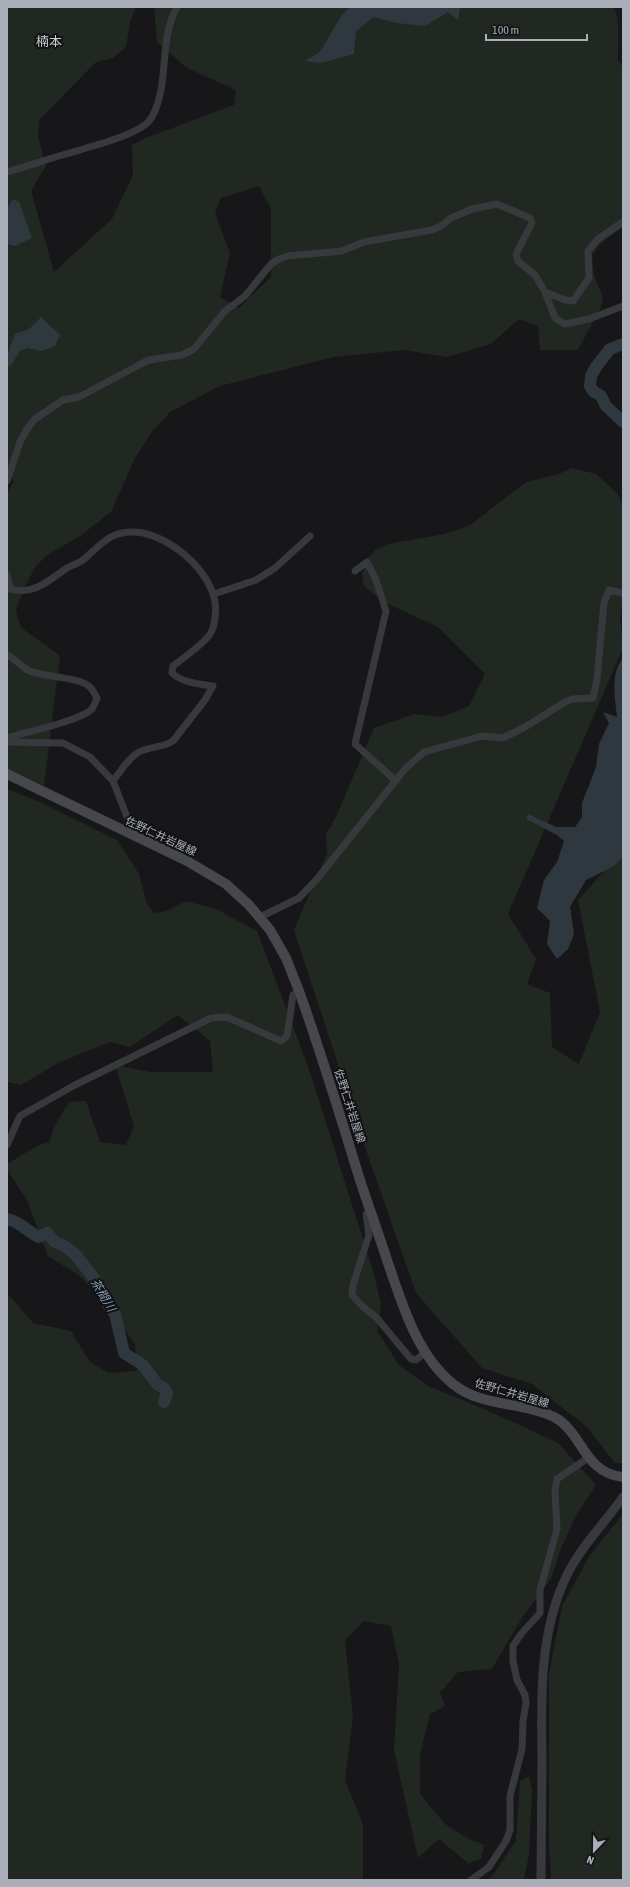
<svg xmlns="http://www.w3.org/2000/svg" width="630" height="1887" font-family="'Asap Condensed','Noto Sans JP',sans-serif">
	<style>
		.green { fill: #212822; fill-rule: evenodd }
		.water { fill: #2f383e }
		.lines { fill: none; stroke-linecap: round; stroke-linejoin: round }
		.river { stroke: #2f383e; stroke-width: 12 }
		.minor { stroke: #38393d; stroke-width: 7 }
		.tertiary { stroke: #38393d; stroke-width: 9 }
		.secondary { stroke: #46484d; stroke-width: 10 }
		.labels { text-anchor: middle; stroke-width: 4; stroke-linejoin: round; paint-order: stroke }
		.street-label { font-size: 11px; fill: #a9aeb8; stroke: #121214 }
		.water-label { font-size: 12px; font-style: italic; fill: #829cb2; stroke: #121214 }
		.quarter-label { font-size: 13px; fill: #cacdd4; stroke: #121214 }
	</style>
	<rect width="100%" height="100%" fill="#171719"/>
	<!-- green -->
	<path class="green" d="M7 7H136L130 22 126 47 113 58 96 62 39 120 38 136 46 166 31 191 54 272 112 219 133 175 132 145 143 139 234 105 236 90 187 68 157 42 154 7H614C621 23 617 43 618 61L623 66V227L601 243 592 255 594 276 603 297 601 307 578 350H540L538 326 519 319 491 344 447 357 404 350 334 357 220 386 170 412 152 432 135 458 111 512 80 536 47 555 35 567 24 589 16 609 18 620 23 629 60 656 44 786 7 769V493L14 481 7 469ZM259 186 271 209V277L239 308 220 297 230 253 215 213 221 198Z
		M572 468 596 474 618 494 623 506V599L620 618 623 648 508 914 536 959 527 984 550 993 552 1047 579 1064 600 1012 578 900 623 850V1463H615L587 1427 532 1384 482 1368 416 1293 366 1150 294 930 327 853 326 834 335 819 374 728 414 714 442 717 469 706 485 674 438 627 384 602 364 586 362 574 368 558 375 550 388 544 444 534 469 526 526 482 559 474Z
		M7 789 42 803 117 840 139 874 147 904 154 913 167 911 186 901 216 909 257 931 309 1069 374 1274 381 1305 377 1331 399 1365 428 1386 491 1412 558 1443 596 1485 578 1512 561 1548 551 1579 523 1616 492 1669 458 1672 440 1693 445 1706 430 1714 420 1755V1794L445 1824 467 1838 484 1845 481 1859 468 1863 439 1839 418 1858 394 1750 399 1664 391 1626 363 1621 345 1641 353 1716 345 1780 363 1824V1880H7V1296L11 1297 33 1323 71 1331 90 1362 109 1373 137 1371 135 1344 110 1308 80 1276 48 1256 27 1200 7 1170V1164L37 1146 49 1142 55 1125 69 1102 86 1101 100 1142 126 1145 134 1126 115 1065 151 1072H213L210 1041 178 1015 130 1047 110 1042 58 1063 21 1085 7 1082Z
		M623 1514V1880H551L549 1843V1674L562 1606 590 1555Z
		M529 1776 532 1791 529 1853 524 1880H487L494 1874 516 1840 520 1781Z"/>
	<!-- water -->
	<path class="water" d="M350 7H460L458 20 448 12 425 26 396 23 374 17 356 31 354 54 321 63 305 61 320 52 341 16Z
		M13 199 19 202 32 238 15 246 7 244V208Z
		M41 317 60 335 55 346 42 351 28 348 20 351 10 367 7 364V355L15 334 29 329Z
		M623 658V857L614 866 586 880 570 907 574 934 568 949 557 959 547 944 550 921 537 908 544 880 557 862 564 841 557 835 526 819 528 814 556 827H575L582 817V803L596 767 599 744 609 723 603 712 617 717C615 698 610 674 623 658Z"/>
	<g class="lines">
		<!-- river -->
		<path class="river" d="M623 344 610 349 596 367 591 376 590 386 593 391 601 396 606 406 623 422
			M7 1219C20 1221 27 1232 39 1237L47 1233 55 1242 63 1245 75 1254 101 1287 110 1308 115 1314 124 1353 143 1365 157 1384 164 1388 167 1393 164 1402"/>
		<!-- minor -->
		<path class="minor" d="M7 172C25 167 42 161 59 156 81 149 135 137 149 121 156 113 159 100 161 90 166 62 163 32 177 7
			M545 292 565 300 573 301 589 278 588 251 598 239 623 222
			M7 481 20 442 27 429 35 419 63 400 79 397 139 365 149 360 182 355 194 349 225 311 245 296 271 264 279 259 288 256 342 251 364 242 432 230 441 226 451 218 472 209 497 204 530 218 532 223 516 254 518 261 535 275 545 292 555 318 565 324 589 319 623 306
			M355 571 367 562 376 580 386 611 355 744 395 780
			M7 575 10 589C33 596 49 580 67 568 72 565 79 563 83 560 101 545 109 531 135 532 172 534 222 579 215 617 215 622 213 630 210 634 204 644 183 658 173 666L172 673C183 683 198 684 213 686L205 700 173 741C163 748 150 746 139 752 128 758 121 771 113 781
			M214 594 256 580 275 568 310 536
			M7 655C16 659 21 667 30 671 47 678 77 676 90 687 93 690 95 695 97 698 96 701 94 706 92 709 80 721 26 732 7 738
			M7 742 63 743 90 757 113 781 129 822 127 833
			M260 917 299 898 317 879 405 769 424 752 482 736 503 738 525 727 565 702 573 699 593 698 597 679 604 603 609 590 623 593
			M7 1145 20 1116 73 1086 211 1018 227 1017 281 1041 287 1036 293 995 299 991
			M370 1211 366 1214 369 1235 353 1285 352 1295 363 1307 376 1317 411 1359 416 1360 425 1352
			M471 1880 489 1867 506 1841 510 1830V1796L522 1749 523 1721 526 1703 525 1695 517 1680 513 1661V1646L521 1634 540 1613V1590L557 1529 555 1491 557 1479 588 1458"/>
		<!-- tertiary -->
		<path class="tertiary" d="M541 1880C541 1840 542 1799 542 1759 541 1698 539 1632 567 1575 581 1546 605 1523 623 1497"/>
		<!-- secondary -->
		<path class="secondary" d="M7 774 187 861 226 884 249 905 270 930 286 958 299 991C321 1052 340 1115 359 1177 368 1205 378 1232 387 1260 402 1303 416 1354 453 1384 483 1408 521 1401 554 1417 583 1432 583 1473 623 1477"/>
	</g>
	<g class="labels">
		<!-- street labels -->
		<g class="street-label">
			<text transform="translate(161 836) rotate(25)" y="4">佐野仁井岩屋線</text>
			<text transform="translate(350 1106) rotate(72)" y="4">佐野仁井岩屋線</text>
			<text transform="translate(512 1393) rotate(16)" y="4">佐野仁井岩屋線</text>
		</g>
		<!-- water labels -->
		<g class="water-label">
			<text transform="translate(103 1295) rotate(59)" y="4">茶間川</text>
		</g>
		<!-- quarter labels -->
		<g class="quarter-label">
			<text x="49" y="46">楠本</text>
		</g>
	</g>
	<!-- border -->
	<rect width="630" height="1887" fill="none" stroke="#a9aeb8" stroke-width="16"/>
	<!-- north arrow -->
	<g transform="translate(594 1851) rotate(202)" stroke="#121214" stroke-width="3" paint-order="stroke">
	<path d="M0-3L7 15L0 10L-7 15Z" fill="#a9aeb8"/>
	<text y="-6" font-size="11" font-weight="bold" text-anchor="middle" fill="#a9aeb8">N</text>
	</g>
	<!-- scale -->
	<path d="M486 34v6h101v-6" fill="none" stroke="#a9aeb8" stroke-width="2"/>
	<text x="492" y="34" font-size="12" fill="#a9aeb8" stroke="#121214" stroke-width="3" paint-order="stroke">100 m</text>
</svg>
